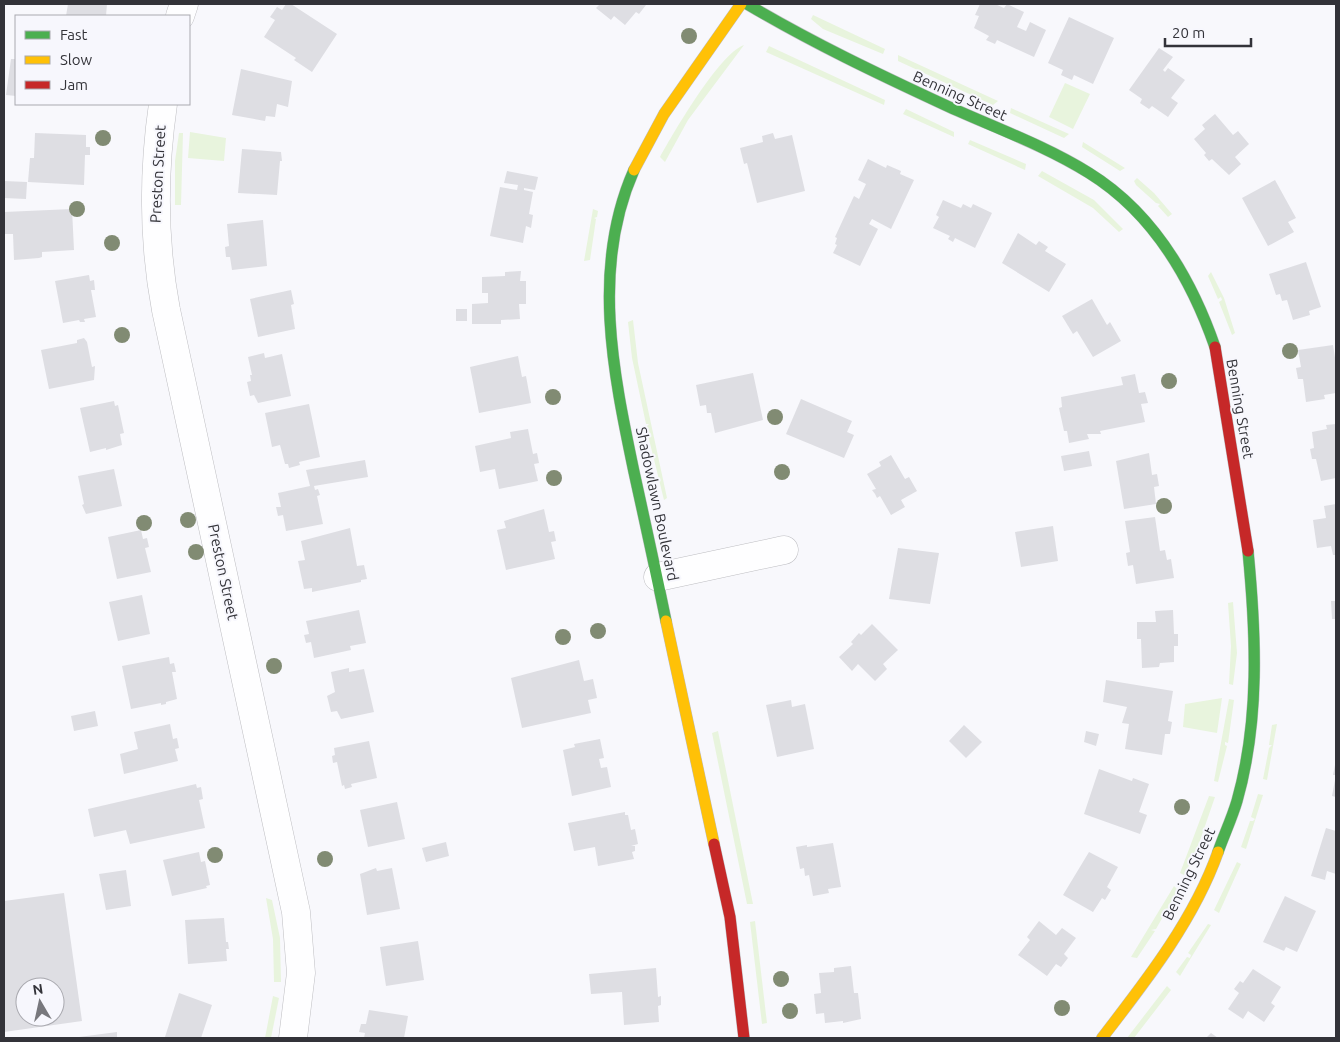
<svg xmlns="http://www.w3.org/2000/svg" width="1340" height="1042" font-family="Ubuntu,sans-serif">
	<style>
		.green { fill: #e8f4dd }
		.building { fill: #dedee3; fill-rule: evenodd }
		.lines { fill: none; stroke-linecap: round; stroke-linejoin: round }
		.street-casing { stroke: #bebec2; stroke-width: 29 }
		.fast-casing { stroke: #bebec2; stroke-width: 12 }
		.slow-casing { stroke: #bebec2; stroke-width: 12 }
		.jam-casing { stroke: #bebec2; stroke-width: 12 }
		.street { stroke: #fefeff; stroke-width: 28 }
		.fast { stroke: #4caf50; stroke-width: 11 }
		.slow { stroke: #ffc107; stroke-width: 11 }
		.jam { stroke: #c62828; stroke-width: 11 }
		.tree { fill: #818b73 }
		.labels { text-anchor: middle; stroke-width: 4; stroke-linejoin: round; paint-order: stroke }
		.street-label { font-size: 15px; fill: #333339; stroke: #f7f7fd }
	</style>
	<rect width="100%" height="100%" fill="#f8f8fc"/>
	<!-- green -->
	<path class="green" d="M813 15 885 49 883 54 823 29 811 19Z
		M744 45 688 120 665 162 660 157C674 132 719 54 744 45Z
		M769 46 885 100 884 105 766 52Z
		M898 55 998 101 993 105 898 61Z
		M1065 83 1090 94 1073 129 1049 117Z
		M1011 108 1069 134 1064 138 1010 113Z
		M906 109 954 132V137L903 114Z
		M190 132 226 138 224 161 188 158Z
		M179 133H183L181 205H175V161Z
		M970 140 1026 164 1025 170 968 144Z
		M1083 142 1125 168 1120 171 1082 147Z
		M1042 171 1094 200 1123 229 1119 232 1093 208 1038 176Z
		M1137 178 1154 193 1172 214 1168 217 1158 206 1160 204 1156 203 1136 185 1134 181Z
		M593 209 598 211 597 217 594 218 596 219 590 260 584 261Z
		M1211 272 1224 298 1235 333 1232 335 1219 302 1222 300 1221 297 1218 299 1208 276Z
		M633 320 638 363 667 498 664 500 646 427 649 424H646L632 358 628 322Z
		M1233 602 1237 653 1233 685 1229 684 1231 646 1228 603Z
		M1222 698 1217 733 1183 727 1185 704Z
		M1229 699 1234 700 1228 743 1225 742V745L1227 746 1218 782 1214 781Z
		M1277 724 1267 780 1263 779 1269 748 1272 745H1269L1272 725Z
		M718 731 753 904H747L712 733Z
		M1258 794 1263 795 1246 849 1241 847 1250 821H1253L1255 819 1251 817Z
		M1209 796 1215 797 1196 852 1184 875 1180 873Z
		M1237 862 1241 864 1219 913 1214 910Z
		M1174 886 1178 890 1156 929 1151 930 1155 931 1137 958 1131 957Z
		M266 898 272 900 280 938 281 982H274L273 939Z
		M755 921 767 1023 762 1024 750 922Z
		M1208 924 1211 925 1180 976 1176 972 1187 957 1190 958 1191 955 1188 953Z
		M1167 986 1171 990 1134 1038H1127Z
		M273 996 279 998 271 1038H265Z"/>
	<!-- building -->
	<path class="building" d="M68 4H107L106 16H66Z
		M286 4H291L337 34 312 72 294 60 296 58 264 37 275 20 270 17 277 7 282 10Z
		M600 4H645L646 5 639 14 636 12 625 25 614 16 611 20 596 8Z
		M980 4H995L1004 8 1007 4 1024 12 1017 27 1026 31 1030 22 1046 30 1034 57 997 40 995 44 986 40 989 36 974 28 979 16 975 15Z
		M1069 17 1114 38 1093 84 1074 75 1072 80 1061 75 1063 70 1048 63Z
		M1159 48 1173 57 1163 70 1165 72 1168 68 1185 80 1171 98 1178 103 1168 117 1152 106 1149 109 1140 103 1142 99 1129 90Z
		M11 59H16V96L6 95Z
		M241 69 292 81 288 107 277 104 275 117 266 116 265 121 232 115Z
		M1215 114 1233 135 1238 131 1249 144 1235 157 1241 164 1229 175 1212 159 1209 161 1204 155 1206 153 1194 139 1205 129 1202 125Z
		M35 133 86 135V147H90V155H85L84 185 28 182 30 158H34Z
		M773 133 775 139 792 135 805 191 757 203 747 163 744 164 740 148 763 142 762 136Z
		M242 149 281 152 282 161H280L277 195 238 193Z
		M868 159 886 168 887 165 901 171 900 174 914 180 891 229 872 219 869 224 878 229 860 266 833 253 837 245 835 244 837 238 835 237 854 196 859 199 866 184 858 180Z
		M507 171 538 177 535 190 524 188V190L533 192 529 214 533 215 531 228 526 226 523 243 490 236 500 187 517 190 518 185 504 183Z
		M1275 180 1296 218 1288 222 1294 232 1268 246 1242 198Z
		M4 181 27 182 26 199 4 198Z
		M943 200 961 208 963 204 971 208 973 204 992 213 975 248 955 238 953 242 948 239 950 236 933 228 939 217 936 215Z
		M72 209 74 250 42 252V257L39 258 14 260 13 234H4V212Z
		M263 220 267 266 232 270 230 257H226L225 247 229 246 227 224Z
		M1018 233 1036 245 1039 241 1048 247 1045 251 1066 264 1049 292 1002 263Z
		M1306 262 1321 307 1309 311 1310 315 1293 320 1287 300 1282 301 1280 294 1276 295 1269 274Z
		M521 271 520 281H526V304H519L520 319 501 320V324H472V304L488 303V293H482V277L505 276V272Z
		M89 275 90 281 94 280 95 290H91L96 317 84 319 85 322H80L79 320 63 323 55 281Z
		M291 290 294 304 291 305 295 329 258 337 250 299Z
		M1092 299 1107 325 1110 322 1121 341 1093 357 1077 331 1073 334 1062 316Z
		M456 309H467V321H456Z
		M84 338 87 342 92 367 95 366 94 380 49 389 41 350 77 343V340Z
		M1333 345 1336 364V393L1324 395 1325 399 1306 402 1303 379H1298L1296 368 1301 367 1298 350Z
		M264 353 265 358 282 354 291 396 258 403 254 395 250 396 247 382 251 381 250 375H252L248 357Z
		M518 356 522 377 526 376 531 403 479 413 470 367Z
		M753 373 763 420 715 433 711 413H707L706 405 700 406 696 385Z
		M1135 374 1139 393 1145 392 1148 403 1141 404 1145 422 1100 431 1101 434H1087L1089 439 1069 443 1067 431H1064L1059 408 1062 407 1061 397 1123 385 1121 377Z
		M801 399 852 421 847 432 854 435 844 458 786 434Z
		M114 401 115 406 118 405 124 433 120 434 122 445 106 450V448L90 452 80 408Z
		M309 404 320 457 299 462 300 465 289 468 288 464H285L280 445 272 447 265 413Z
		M1336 424V478L1321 481 1316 459H1312L1310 449 1314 448 1312 432 1327 429 1326 425Z
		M528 429 533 454 537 453 539 463 534 464 538 481 499 489 495 469 480 472 475 446 511 438 510 432Z
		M1089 451 1092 466 1064 471 1061 456Z
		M1149 453 1152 475 1157 474 1159 486 1154 487 1156 504 1124 509 1116 461Z
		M891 455 905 479 909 477 917 491 901 500 905 507 891 515 880 496 877 498 875 494 872 490 876 489 867 474 881 466 879 462Z
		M365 460 368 477 314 486 315 490 318 489 320 495 317 496 323 524 286 531 283 515 278 516 276 507H281L278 493 310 486 306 470Z
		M114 469 122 506 86 514 82 505 84 504 78 476Z
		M1336 504V555H1333L1331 546 1317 548 1313 520 1326 518 1324 506Z
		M544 509 549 532 554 531 556 541 551 542 555 559 506 570 497 530 506 528 504 521Z
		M1155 517 1160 551 1165 550 1167 560 1171 559 1174 578 1136 584 1133 565 1128 566 1126 553 1130 552 1125 521Z
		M1053 526 1058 561 1021 567 1015 532Z
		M350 528 357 566 364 565 367 579 361 580V582L312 592V588L304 589 298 561 305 560 301 541Z
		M141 530 143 539 147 538 149 547 145 548 151 572 117 579 108 537Z
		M898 548 939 553 930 604 889 599Z
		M142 595 150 634 118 641 109 602Z
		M1331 601H1336V619H1332Z
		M359 610 366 643 350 646 351 650 314 658 311 642 306 643 304 635 309 634 306 621Z
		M1173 610 1174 634H1178V646H1174V662L1160 663 1159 667 1142 668 1141 639H1137V622H1156L1155 611Z
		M872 624 898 650 883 664 887 669 875 681 858 664 852 671 839 657 853 644 851 642 859 633 861 635Z
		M169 657 170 664 174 663 176 672H172L177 699 166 702V704L161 705V703L131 709 122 666Z
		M579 660 584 681 593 679 597 698 588 700 591 713 522 728 511 678Z
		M349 668V672L364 669 374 712 341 719 337 711 331 712 327 696 335 692 331 672Z
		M1106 680 1173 691 1168 721 1172 722 1170 734H1165L1162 755 1125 749 1129 724 1122 723 1127 707 1103 702Z
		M791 700 792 707 805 704 814 749 777 757 766 705Z
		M95 711 98 726 74 731 71 716Z
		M170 724 173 739 177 738 179 748 175 749 178 761 124 774 120 754 138 749 134 732Z
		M964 725 982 742 966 758 949 741Z
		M1086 731 1099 734 1096 746 1084 742Z
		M600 739 604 758 599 759 601 768 607 767 611 787 572 796 563 750 575 747 574 744Z
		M369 741 377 778 351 784 352 787 345 789 344 785 342 786 337 762 333 763 332 756 335 755 334 748Z
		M1335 765H1336V775H1333Z
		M1099 769 1132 781 1133 778 1149 784 1139 812 1147 815 1140 834 1084 814Z
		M1335 780 1336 781V797L1332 796Z
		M196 784 197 788 201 787 203 799 199 800 205 828 130 844 126 830 94 837 88 809Z
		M397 802 405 839 368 847 360 810Z
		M625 812V815H628L631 830 635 829 638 844 631 846H635V851L632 852 634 859 598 866 595 847 574 851 568 823Z
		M1326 828 1336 831V874L1327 871 1325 880 1311 876Z
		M446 842 449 856 426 862 422 848Z
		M833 843 841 887 828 889 829 893 813 896 809 875 805 876 804 868 800 869 796 847 807 845V847Z
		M199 852 201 862 205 861 210 885 206 886 207 888 172 896 163 860Z
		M1089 852 1118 867 1107 887 1111 890 1105 900 1102 898 1093 912 1063 895Z
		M376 868 377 871 392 868 400 909 367 915 360 874Z
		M126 870 131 906 106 910 99 874Z
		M64 893 82 1021 4 1032V901ZM25 987H55V1017H25Z
		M1285 896 1316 911 1297 952 1286 947 1284 951 1263 942Z
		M224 918 226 942H228L229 949H226L227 961 188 964 185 920Z
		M1039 921 1056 935 1062 928 1076 938 1064 954 1068 958 1061 967 1056 964 1047 976 1018 955 1030 940 1027 937Z
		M418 941 424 980 386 986 380 947Z
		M851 966 854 993H858L861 1019 843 1023V1021L825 1023 824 1013 816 1014 814 994 821 993 819 973 834 972V968Z
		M656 968 658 997 661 996V1005L658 1006 659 1022 624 1025 622 992 591 994 589 974Z
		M1253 969 1281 987 1271 1003 1275 1006 1264 1022 1248 1011 1243 1019 1228 1009 1239 993 1234 989 1240 981 1243 983Z
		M179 993 212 1005 201 1038 165 1037Z
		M369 1010 408 1016 404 1038H364L365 1033 359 1032 361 1024H366Z
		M117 1032V1038H79V1037Z
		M1211 1033 1218 1038H1206Z"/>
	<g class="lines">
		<defs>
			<path id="street" d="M180 16 184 4
				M163 104C153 173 153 241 166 310L296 912 301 973 293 1038
				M658 577 784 550"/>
			<path id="fast" d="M747 4C811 42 878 74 945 105 993 127 1044 145 1089 173 1152 212 1191 278 1215 347
				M634 170C591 267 613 372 634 472 645 522 656 572 666 621
				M1218 852C1224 835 1232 818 1237 801 1260 720 1256 634 1248 551"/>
			<path id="slow" d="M634 170 664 114 741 4
				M666 621 714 844
				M1102 1038C1146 981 1194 920 1218 852"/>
			<path id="jam" d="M1215 347 1248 551
				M714 844 730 917 744 1038"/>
		</defs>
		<!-- street casing -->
		<use href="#street" class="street-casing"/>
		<!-- fast casing -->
		<use href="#fast" class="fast-casing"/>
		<!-- slow casing -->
		<use href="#slow" class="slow-casing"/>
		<!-- jam casing -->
		<use href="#jam" class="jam-casing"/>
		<!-- street -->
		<use href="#street" class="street"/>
		<!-- fast -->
		<use href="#fast" class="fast"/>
		<!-- slow -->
		<use href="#slow" class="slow"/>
		<!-- jam -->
		<use href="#jam" class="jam"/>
	</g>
	<!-- trees -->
	<g class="tree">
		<circle cx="689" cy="36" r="8"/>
		<circle cx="103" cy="138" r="8"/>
		<circle cx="77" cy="209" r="8"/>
		<circle cx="112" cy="243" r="8"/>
		<circle cx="122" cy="335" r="8"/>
		<circle cx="1290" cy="351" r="8"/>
		<circle cx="1169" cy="381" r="8"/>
		<circle cx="553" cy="397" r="8"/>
		<circle cx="775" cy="417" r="8"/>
		<circle cx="782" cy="472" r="8"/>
		<circle cx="554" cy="478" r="8"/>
		<circle cx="1164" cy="506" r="8"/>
		<circle cx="188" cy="520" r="8"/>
		<circle cx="144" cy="523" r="8"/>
		<circle cx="196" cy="552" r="8"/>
		<circle cx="598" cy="631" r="8"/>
		<circle cx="563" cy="637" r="8"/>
		<circle cx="274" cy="666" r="8"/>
		<circle cx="1182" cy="807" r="8"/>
		<circle cx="215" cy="855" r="8"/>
		<circle cx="325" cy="859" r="8"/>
		<circle cx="781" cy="979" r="8"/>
		<circle cx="1062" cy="1008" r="8"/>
		<circle cx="790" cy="1011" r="8"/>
	</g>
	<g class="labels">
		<!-- street labels -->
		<g class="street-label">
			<text transform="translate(960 96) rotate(24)" y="5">Benning Street</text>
			<text transform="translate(158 174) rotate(-87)" y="5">Preston Street</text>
			<text transform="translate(1240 409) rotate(80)" y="5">Benning Street</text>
			<text transform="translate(657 504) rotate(78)" y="5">Shadowlawn Boulevard</text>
			<text transform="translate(223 572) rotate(78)" y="5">Preston Street</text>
			<text transform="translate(1189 874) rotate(-64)" y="5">Benning Street</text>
		</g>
	</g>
	<!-- border -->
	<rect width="1340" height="1042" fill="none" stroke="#333339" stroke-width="10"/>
	<!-- legend -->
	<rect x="15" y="15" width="175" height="90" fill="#f7f7fd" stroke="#a9a9af"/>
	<rect x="25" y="31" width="25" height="8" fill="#4caf50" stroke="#a9a9af"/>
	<text x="60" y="40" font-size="15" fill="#333339">Fast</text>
	<rect x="25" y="56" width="25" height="8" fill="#ffc107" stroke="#a9a9af"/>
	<text x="60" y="65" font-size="15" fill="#333339">Slow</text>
	<rect x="25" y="81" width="25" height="8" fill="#c62828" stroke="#a9a9af"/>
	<text x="60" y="90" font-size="15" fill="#333339">Jam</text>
	<!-- north arrow -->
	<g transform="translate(40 1002) rotate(351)"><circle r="24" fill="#f7f7fd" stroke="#a9a9af"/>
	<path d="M0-4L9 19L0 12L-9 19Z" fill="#78787d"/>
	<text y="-8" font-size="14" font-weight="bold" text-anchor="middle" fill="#333339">N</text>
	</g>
	<!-- scale -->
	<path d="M1165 38v8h86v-8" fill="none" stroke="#333339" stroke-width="2.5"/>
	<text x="1172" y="38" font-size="15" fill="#333339" stroke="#f7f7fd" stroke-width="4" paint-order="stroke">20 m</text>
</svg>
